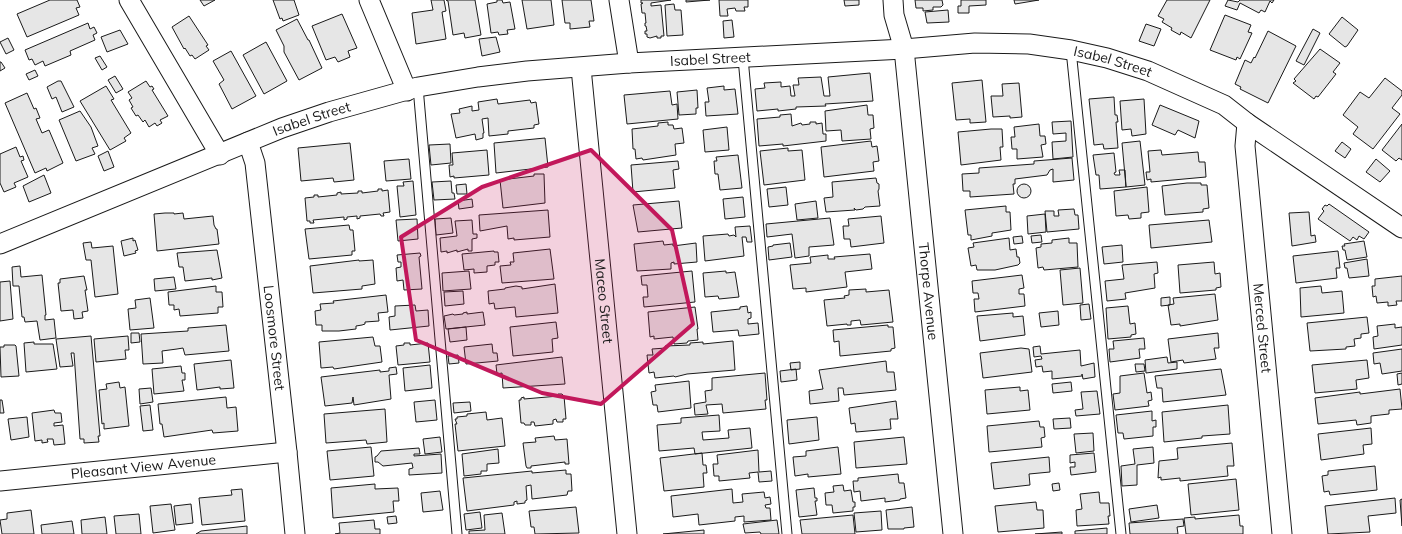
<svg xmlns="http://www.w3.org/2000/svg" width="1402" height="534" font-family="Mulish,sans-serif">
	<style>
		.building { fill: #e6e6e6; stroke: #1a1a1a }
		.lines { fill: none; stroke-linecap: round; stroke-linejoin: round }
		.lane-casing { stroke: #1a1a1a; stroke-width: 11 }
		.street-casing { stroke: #1a1a1a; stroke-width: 21 }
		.lane { stroke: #fff; stroke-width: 9 }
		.street { stroke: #fff; stroke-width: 19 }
		.marked { fill: #c2185b; fill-opacity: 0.2; stroke: #c2185b; stroke-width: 4; stroke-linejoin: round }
		.labels { text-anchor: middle; stroke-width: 4; stroke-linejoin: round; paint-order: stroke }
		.street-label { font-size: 14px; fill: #1a1a1a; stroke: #fff }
	</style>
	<rect width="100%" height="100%" fill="#fff"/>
	<!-- building -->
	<path class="building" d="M50 0H77L80 7 76 8 79 15 27 37 17 14Z
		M200 0H215L204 6Z
		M273 0H294L299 15 283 21 282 18 280 19Z
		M431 0H444L446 11 442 12 446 39 416 44 412 13 433 10Z
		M446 0H475L481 35 465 38 464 33 453 35 448 1Z
		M497 0H502L503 3 510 2 515 29 507 30 508 34 499 35 498 32 491 33 487 4 497 2Z
		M522 0H551L554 25 527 29Z
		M562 0H591L594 21H589L590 27 570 29V23H565Z
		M641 0H671L651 3V6L661 5 664 36H661V38H657V36L650 38 647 37V34H645V31H647L646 26H645V23H646L645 13H642L641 4 643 3H641Z
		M686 0H710L686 2Z
		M719 0H748V7H744L745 11H736L735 8 727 9 728 16H720Z
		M844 0H859V5L845 6Z
		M915 0H942L943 5 941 7H933V10L923 11V8H916Z
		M961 0H986V5L969 6V13H958V6H961Z
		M1014 0H1039L1015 4Z
		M1167 0H1210L1191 38 1181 32 1180 35 1171 30 1172 28 1162 22 1164 19 1158 16Z
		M1228 0 1238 2 1240 0H1274L1272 3 1270 1 1265 12 1261 10 1259 13 1240 3 1237 10 1225 6Z
		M674 4 675 10H681L683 35 667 36 665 5Z
		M948 10 949 22 927 23 925 12Z
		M342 14 357 48 348 51 350 57 338 62 335 57 326 60 312 26Z
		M1225 15 1251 25 1248 32 1252 33 1240 59 1237 57 1236 60 1210 50Z
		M189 16 208 45 206 46 209 50 195 59 192 55 190 56 185 48 184 49 172 27Z
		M1342 17 1358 30 1347 46 1345 47 1329 34Z
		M297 19 308 40H309L322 68 299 80 284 52V46L276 30Z
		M732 20 734 37 724 38 723 21Z
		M88 23 90 29 94 27 97 33 93 35 95 40 70 51 71 55 45 66 43 61 35 65 32 59 29 60 25 50Z
		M1146 24 1161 29 1154 46 1139 41Z
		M1313 29 1320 33 1304 65 1296 61Z
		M120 30 128 44 107 52 101 37Z
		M1268 31 1296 46 1268 103 1240 89 1241 87 1235 84 1245 60 1251 63 1254 57 1255 58Z
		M496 37 500 52 482 56 479 39Z
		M8 38 14 50 6 54 0 42Z
		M266 42 287 81 264 94 243 55Z
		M1320 49 1340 63 1333 72 1336 74 1318 97 1316 96 1314 99 1293 83 1296 81 1294 79Z
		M231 51 256 96 232 109 219 84 224 80 213 61Z
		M100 56 107 67 102 70 95 58Z
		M0 62H1L5 68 0 71Z
		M35 70 38 76 29 80 26 74Z
		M870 73 873 101 825 104 826 106 796 107V109L778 111V109L757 111 755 89 765 88 764 83 781 82V87L790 86 791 96H795L793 85H799L798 78 821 77 824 96H830L828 77Z
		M115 76 123 89 116 93 108 80Z
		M1385 78 1402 91V95L1392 108 1400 114 1373 149 1353 134 1358 127 1343 115 1360 92 1369 98Z
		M982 80 986 122 970 123V119L956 120 952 83Z
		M58 81H61L74 107 62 112 56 97 52 99 47 87Z
		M146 81 150 87 152 86 154 89 152 90 168 116 160 120 162 123 157 126 155 123 149 127 145 120 143 122 138 115 136 116 131 108 133 107 129 100 132 98 128 92Z
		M1019 83 1022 117 1010 118V116L993 117 991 96H1003L1002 84Z
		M106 86 114 99 111 100 131 133 124 138 126 141 110 150 80 101Z
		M724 86V90L735 89 738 114 706 116 705 102H709L707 88Z
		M697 90 698 108H696V114L679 115 677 92Z
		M670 91 672 105 677 104 678 119 627 124 624 95Z
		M27 93 34 109 36 108 40 118 36 119 42 133 49 130 63 163 47 171 46 168 35 173 5 103Z
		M1114 97 1115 115H1117L1118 122H1116L1118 148 1104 149 1103 144 1094 145 1089 99Z
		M497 99 498 104 530 100 531 103 536 102 539 124 534 125V128L508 131V134L489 136 488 118 482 119 484 133H483V138L476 140 475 134 456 138 451 114 460 113 459 109 472 106V111L479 110 478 102Z
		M1144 99 1146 134 1132 136 1131 129 1122 130 1120 101Z
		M867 105 868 115H873L874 128 870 129 871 139 842 141 841 130 826 131 825 111Z
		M1160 105 1199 121 1195 138 1178 130 1175 135 1152 125Z
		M80 111 91 127 98 146 92 148 95 154 76 161 59 120Z
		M791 114 792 126 801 123 802 125 810 124V122H816V124L822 123 823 134H826V141L783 146V144L759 146 757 119 780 117V115Z
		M1071 121 1073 157 1053 159 1052 142 1066 141V133L1053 134 1052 122Z
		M668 122V125H673L674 129 682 128 684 143 675 144 676 155 643 160 642 158 636 159 635 149H633L632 129 658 126V123Z
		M1039 124 1040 136H1045L1046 144 1041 145 1043 157 1017 159V149H1012L1011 137H1015L1014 127Z
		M1402 124V160L1399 158 1396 161 1382 150Z
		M727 127 729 150 705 152 703 130Z
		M991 129H1002L1003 147H1000L1001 160 961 165 958 132Z
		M545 138 548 167 496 173 494 143Z
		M871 141 872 147 877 146 879 161 873 162 874 171 824 177 821 147Z
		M1140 141 1145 185 1126 187 1122 143Z
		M1342 142 1351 149 1345 158 1335 151Z
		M350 143 354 180 334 182 333 178 301 181 298 148Z
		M450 144 451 163 431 165 429 145Z
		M16 147 20 157 23 156 24 160 21 161 28 177 14 183 16 187 4 192 0 183V154Z
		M788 148V151L802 150 805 180 764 185 760 151Z
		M487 150 489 175 454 178V176L450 177 449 165H453L452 153Z
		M1161 150 1162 155 1198 152 1199 162H1205L1206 177 1151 182V179L1147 180 1146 172H1150L1148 151Z
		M108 151 114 167 104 171 98 156Z
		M1114 153 1116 172 1114 173 1115 175H1120L1119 170H1125L1126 187 1100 189 1099 175H1096L1093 155Z
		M738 155 742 188 720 190 718 174H715L714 161H717L716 157Z
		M1072 158 1074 180 1053 182V169L1050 170 1047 175 1015 179V184H1013L1014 194 970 197V191H963L962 174 979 173V168L1034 164V161Z
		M409 159 411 179 386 181 384 161Z
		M1376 159 1390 171 1380 182 1366 172Z
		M678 161 679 169 673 170 675 188 633 192 631 165Z
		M534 174H544L545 203 503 208 500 180 534 176Z
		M44 175 51 193 29 202 23 186Z
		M876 178 877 183 879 184V189L878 191 880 206 865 207 863 209 856 210 854 208 855 210 826 212 824 198 833 197 832 182Z
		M413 181 416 215 400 217 397 186H404L403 182Z
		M451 181 452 193H454L455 199 434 200 432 182Z
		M1187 183H1201V185H1207L1209 208 1203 209V212L1165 215 1162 186Z
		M1017 191a7 7 0 1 1 14 0a7 7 0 1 1-14 0Z
		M466 184 467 194H457L456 185Z
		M786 187 788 205 769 207 767 189Z
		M1147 187 1149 212 1141 213V218L1129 219 1128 215 1116 216 1114 191Z
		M378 189H382V191L388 190 390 212 383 213 384 216H381L380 214 360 216V218L357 219V216L347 217V219L344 220V217L313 220 314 223H310V221H307L305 198 314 197V195H318V197L337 195V193L341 192V194L358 193V191H362V193L378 191Z
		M743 197 745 217 725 219 723 199Z
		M472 199 473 207 459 209 458 201Z
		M679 201 682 228 638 232 633 205Z
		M816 201 818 218 797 220 795 204Z
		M1329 204 1369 232 1364 239 1359 236 1357 240 1353 237 1350 241 1318 219 1324 211 1322 209 1325 205 1327 206Z
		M1006 206V212H1010L1011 230 992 233V236L971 240V235H968L965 210Z
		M1074 209 1075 215H1078L1079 229 1047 232 1045 211H1054V216H1059L1058 210Z
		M548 210 550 237 514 240V238L508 239 507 226 480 231 479 215Z
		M1309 212 1311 236 1315 235 1316 242 1292 246 1289 213Z
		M165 213H174V214L183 213 184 219 213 216 214 225 216 229H217L219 244 157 251 154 214Z
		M1045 214 1046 232 1028 234 1027 216Z
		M881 216 884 243 851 247 850 239H844L843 226H849L848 219Z
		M451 218 453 233 436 235 435 219Z
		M830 218 834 245 809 247V256L795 258 792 234 767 237 766 224Z
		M417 219 418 239 398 241 396 220Z
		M472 220 473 234H477V238L472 239V251H468V249L457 252V250L447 253V251L441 252 440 238 457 236 455 221Z
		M1209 220 1212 242 1151 248 1149 225Z
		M349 225 350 230H353L355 251H352V255L309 259 305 229Z
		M750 226 752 242H747L746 237H742L744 256 705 261 703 236 728 234 729 236 734 235 736 237 735 227Z
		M1041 235 1042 242 1032 243 1031 236Z
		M1022 236 1023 243 1014 244 1013 237Z
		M133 238V241L135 240 138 250 135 251 136 253 124 256 121 241Z
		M1009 238 1010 250 1016 249 1017 257H1019L1020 263 1018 265 995 270H977L976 265 971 266 968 248 974 247 973 243Z
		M1069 238V243H1077L1078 267 1044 270 1043 267 1038 268 1036 248 1041 247V244L1052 243V240Z
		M663 241 664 245 673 244V246L696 243 697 262 674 264V262L671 263V269L637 271 634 244Z
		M1364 241 1367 257 1347 260 1345 250H1343L1342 246H1345L1344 244Z
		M91 242 92 248 113 246 118 294 95 297 91 260H86L83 243Z
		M790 243 792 257 769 260 768 247 773 246V245Z
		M1122 245 1123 262 1104 264 1102 247Z
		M550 249 554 279 502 283 500 266 511 265 510 262H514L513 253Z
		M217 250 222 278 212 280V278L185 281 183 267H179L177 253Z
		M494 251V252H498L499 262H495V265L487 266V272L474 273V269L464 270 462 254Z
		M1338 251 1340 268H1336L1337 278 1296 283 1293 256Z
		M420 253 421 256 419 257 422 289 404 290 403 280 397 281 396 268 401 267V262H398L397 255Z
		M870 254 872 269 845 272 847 287 806 292V288L793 289 790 265 811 263 810 257 828 255V259H835L834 257Z
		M1367 259 1369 276 1349 278 1347 268H1345L1344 263Z
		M359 260V261L373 260 375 284 362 286V289L313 293 310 266Z
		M1157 262 1158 273 1154 274 1155 288 1125 293 1126 299 1107 301 1105 281 1124 279 1122 265Z
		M1214 262 1215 274 1220 273 1221 287 1216 288V290L1180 293 1178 265Z
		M20 266 21 277 42 275 46 315H45V320L54 319 56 338 40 340 37 321 25 322 24 317H22L19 286H13L12 267Z
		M1080 268 1083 303 1063 305 1060 270Z
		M469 271 471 289 443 291 442 273Z
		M692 271 695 302 644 307 643 297H648L647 285H642L641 276Z
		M726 271V273L735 272 739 297 719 299 718 296 705 297 703 273Z
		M1022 275 1024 288 1019 289V294H1024L1025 306 975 312 974 299H979L978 293H973L972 281Z
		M84 276 87 290H85L88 311 82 312 83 318 74 319 73 310 61 311 58 283H60V279Z
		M1402 276V301H1396L1397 305 1388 306V302L1377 303 1376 296 1373 297 1372 286H1375V279Z
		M174 277 176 289 155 291 154 279Z
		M10 281 13 319 0 321V282Z
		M555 284 558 313 516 317 515 307 495 309 494 303 489 304 488 291 505 289V288L516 286 522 287V289Z
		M216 286V292H222L223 307H218V313L180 316 179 309 174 310V305H169L168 292Z
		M1321 286 1322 293 1342 291 1344 313 1301 317 1300 288Z
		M866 289V292L889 290 893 322 861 325 860 320 851 321V325H847V324L827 326 824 300 845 298 844 296 849 295V290Z
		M463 291 464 304 445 306 444 292Z
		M1215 294 1218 320 1180 326V324L1171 325 1168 305 1174 304 1173 298Z
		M386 295 388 312 378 313 379 321 365 322V324L362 325 356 326V329L339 331H322V325H316L315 311 321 310 320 304 334 303 333 301Z
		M1170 297V305L1161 306V298Z
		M150 298 154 328 130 330 128 309 136 308 135 300Z
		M1089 304 1091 319 1081 320 1080 305Z
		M415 305 416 311 428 310 429 326 390 330 389 317 395 316V306Z
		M747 306 748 313 751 312V318L748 319V324L758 323 759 334 739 336 738 330 713 332 711 312 740 309V307Z
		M1128 306 1130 324 1135 323 1136 334 1131 335V337L1108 339 1106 308Z
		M695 307 698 329H697L698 340 688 341 687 343 674 344 673 337 654 339V336L650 337 648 312Z
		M1058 311 1059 325 1041 327 1039 313Z
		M467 312V314L483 312 485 325 446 329 444 316 453 314 454 315 463 314V313Z
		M1013 313V317L1023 316 1025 335 980 341 977 316Z
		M1367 317 1369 333 1361 334V338L1354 339 1355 346 1346 347V349L1310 351 1307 323Z
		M556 322 558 338 552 339 553 352 513 356 510 327Z
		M1395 324V328L1402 327V345L1374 349 1373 337 1378 336 1377 326Z
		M226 325 229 351 185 355 183 348 177 349 162 351 163 363 143 364 141 334 188 331V328Z
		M888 325V327H893L895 348 891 349V351L840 356 839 341 834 342 833 330Z
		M466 327 467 340 450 342 448 329Z
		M131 333H139L140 342 131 343Z
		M1218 333 1219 348H1214L1216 359 1184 363 1183 360 1171 362 1168 339Z
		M91 336 100 436H98L99 442 84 443V439H80L74 353H71L73 366 60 367 56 339Z
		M128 336 129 350H125L126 359 96 362 94 339Z
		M373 337 375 346H380L382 362 334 369 333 367 321 368 319 342Z
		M1144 338 1145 349H1139L1140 358 1110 362 1109 349H1114L1113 341Z
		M733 341 735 370 687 374 675 377 674 376 655 378 654 372 649 373 647 355H653L652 349 666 348 665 346 690 345V343L703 342V344Z
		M34 342V344H53L57 369 26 372 24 343Z
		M404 343H410V345L428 343 430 362 398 365 396 346 404 345Z
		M492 344 493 353H497L498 361 466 364 464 347Z
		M4 345H15L16 346 19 376 1 377 0 347H4Z
		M1040 346 1041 354 1080 350 1081 366 1094 363 1095 377 1083 379 1082 374V376L1052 379V371L1043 372 1042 366 1036 367 1035 360 1042 359 1041 356 1034 357 1033 347Z
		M1021 348 1029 349 1032 372 983 378 980 353Z
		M1402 349V371L1382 374 1380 363 1374 364 1373 353Z
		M458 355 459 363 449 364 448 356Z
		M562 357 565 384 503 388 502 373 497 374 496 365Z
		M1167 357 1168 363 1177 362V369L1146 373 1145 360Z
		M231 360 234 388 220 389V387L197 390 194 364Z
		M1367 360 1369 378 1356 380 1357 389 1315 393 1312 365Z
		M886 361 887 372H894L896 390 844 395 843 388H838L839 401 810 404 809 391 823 389 819 370Z
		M800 362V369L791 370 790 363Z
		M1135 364H1144L1145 371 1136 372Z
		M430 365 432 388 405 391 403 368Z
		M181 366 182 373H185V380H182L184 391 154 394 152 369Z
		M396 367 397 374 389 375 391 399 354 405 353 397 352 403 325 406 321 377 380 370V372L389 371V368Z
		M796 369 797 380 781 382 780 371Z
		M1221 369 1226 395 1163 402 1162 388H1157L1155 376Z
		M765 373 767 400H765L766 409 723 413 722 404 706 405 708 414 695 415 694 404 706 402 705 391 712 390V378Z
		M1144 373 1147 393 1151 392 1152 400 1148 401 1149 406 1115 410 1113 394 1120 393V376Z
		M1402 373V384L1398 385 1397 374Z
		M689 381 691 408 658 412 657 405H653L651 392 656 391 655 385Z
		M119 382 120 388 125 387 129 426 104 429V423L102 424 99 390 107 389 106 384Z
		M1071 382 1072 391 1053 393 1052 384Z
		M1020 387V391L1028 390 1030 410 987 414 985 390Z
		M151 388 153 402 140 404 139 389Z
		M1400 389 1402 409 1389 410V414L1371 416V423L1357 425 1356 420 1318 424 1315 398 1360 392V394Z
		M1097 391 1100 414 1076 416 1075 410 1083 409 1081 392Z
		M558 394H562L564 396 566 419H563V422H557L556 419 553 420V424L535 426 534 422H531V425H525L524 423H521L519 400H521V398L524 397V399L559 396Z
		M226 397 227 408 236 407 238 431 213 433 212 430 164 437 162 424H160L158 404Z
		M0 400H2L4 413H0Z
		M435 400 437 420 416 422 414 402Z
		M896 401 898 419H890L891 429 856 432 855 423 851 424 849 408Z
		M470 402 471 411 454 413 453 403Z
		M150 405 153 430 143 431 140 406Z
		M1228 405 1230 434 1202 436V438L1164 442 1162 412Z
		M385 409 387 442 367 444 366 440 326 443 324 414Z
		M54 410 55 413H61L62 422 54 423V426L63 425 65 444 54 445 53 439H47L48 442 42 443V440L35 441 32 413Z
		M1152 411V421L1156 420V427H1153V436L1124 439 1123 433H1118L1116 415Z
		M486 412 487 420 502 418 505 446 458 451 455 424H457L455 419H457V417L467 416V414Z
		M719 415 720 431 702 432 703 440 729 438 728 430 750 428 752 448 695 454 694 448 659 451 657 425 681 423V418Z
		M27 417 29 437 11 440 8 419Z
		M817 417 819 440 789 444 787 420Z
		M1070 418 1071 428 1054 429 1053 419Z
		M1039 421 1040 427H1044L1045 437 1041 438 1042 447 989 452 987 426Z
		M1371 428 1372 444 1363 445 1364 454 1321 460 1318 434Z
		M1093 433 1094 451 1076 453 1074 434Z
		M554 436 555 440 567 439 569 464H565V462L531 466V468H527L526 466 523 443 536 442 535 438Z
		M440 437 442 452 425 454 423 439Z
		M904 437 907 464 856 468 854 442Z
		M1232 443 1234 466H1227L1228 476 1180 481V478L1161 480V477L1158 478 1159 461 1178 459 1177 448Z
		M371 447 374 476 330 480 327 451Z
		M838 447 841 474 808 477V474L795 476 793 457 806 456V451Z
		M1153 447 1154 463 1137 465V485L1122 486 1121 466 1135 464 1133 449Z
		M419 448 420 454H414V456L441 454 442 473 409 475V469L413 468 412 463 383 466 378 462H375V457L377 456 381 451Z
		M498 449 499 463 487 464V471H481V474L464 476 462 454Z
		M758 450 759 472 771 471 772 481 759 482 758 472 749 473 750 478 719 481V476H714L713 464H718L717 455Z
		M702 453 703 465H706L707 473H703L704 487 664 491 660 458Z
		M1094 453 1096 472 1071 475 1070 467H1075V462L1070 463V455Z
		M1049 457 1050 472 1029 474 1030 485 994 489 991 463Z
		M1375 466 1377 490 1330 495 1329 491 1324 492 1322 476 1328 475V471Z
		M566 470V474H571L572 491H568L567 495 532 499 531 485 526 486 527 500 525 501V503L517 504V501L514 502V505L467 511 463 478 532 471V473Z
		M898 474 899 483H904L906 498 900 499V500L885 502V498L861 501 860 491 854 492 853 481H858V478Z
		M1236 479 1239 510 1191 515 1188 484Z
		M1059 483 1060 490 1053 491 1052 484Z
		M375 484V489L398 488 399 501H393L394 512 333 518 331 488Z
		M843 485 844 491 851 490 853 502H855V507H853V511L833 513 832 505H826L825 493 834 492 833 486Z
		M814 488 815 498H817V501H815L817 515 799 517 796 490Z
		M242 489 245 521 202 525 199 498 232 495 231 490Z
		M732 489 733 503 743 502 742 494 764 492 765 498 770 497 771 504 765 505 766 508H770L771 520 744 522V516L735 517V521L699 525 698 514 673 517 671 496Z
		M440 491 443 510 423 512 421 493Z
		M1099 492 1100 503H1109L1110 516H1108L1109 524 1077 526 1076 510 1082 509 1080 494Z
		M1395 498 1396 513 1368 516 1370 532 1328 534 1325 506Z
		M1402 499V526L1400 500Z
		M1036 502 1037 510H1043L1044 528 998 532 995 506Z
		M171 504 175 530 153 533 150 506Z
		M191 504 193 523 176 525 174 506Z
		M1157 505 1159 518 1131 522 1129 509Z
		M576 507 579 533 535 534 534 527H531L529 511Z
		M912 507 914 527 904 528V529H888L886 510Z
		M31 510 34 534H2L0 520 7 519V513Z
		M881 511 882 530 856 532 854 513Z
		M480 512 482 528 466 530 464 514Z
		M502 513 505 534H469V531L485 530 484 515Z
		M139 514 141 534H116L114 516Z
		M853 515 855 534H802L800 520Z
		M1239 515 1240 526H1243V534H1186L1184 518 1195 517V519Z
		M396 516 397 523 388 524 387 517Z
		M105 517 107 534H82L81 520Z
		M1183 519 1184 526 1177 527 1178 534H1130L1129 523Z
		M374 520 375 529H380V534H335L340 533 339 523Z
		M777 520 779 534H761L760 532 745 533 743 524Z
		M72 521 74 534H42L41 525Z
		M247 526V534H196L201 531Z
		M1107 528V534H1075V531Z
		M704 530V534H663Z
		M1062 532V534H1035Z"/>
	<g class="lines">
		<defs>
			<path id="lane" d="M1071 50 1121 534
				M743 58 787 534
				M418 87 457 534"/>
			<g id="street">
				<path d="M129 0 220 155"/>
				<path d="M369 0 407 91"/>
				<path d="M619 0 629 63"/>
				<path id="s1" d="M893 0 894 15 904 49 953 534"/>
				<path id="s2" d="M581 68 627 534"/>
				<path id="s3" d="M1247 123 1245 146 1282 534"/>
				<path id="s4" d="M248 142 255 163 287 452 295 534"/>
				<path id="s5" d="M0 244 282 128 329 112 418 87 478 77 527 71 629 63 904 49 975 43 1029 44 1071 50 1107 58 1148 71 1224 105 1247 123 1402 228"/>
				<path id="s6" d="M0 481 287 452"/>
			</g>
		</defs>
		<!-- lane casing -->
		<use href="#lane" class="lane-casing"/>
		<!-- street casing -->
		<use href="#street" class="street-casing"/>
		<!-- lane -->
		<use href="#lane" class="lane"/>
		<!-- street -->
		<use href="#street" class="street"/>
	</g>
	<!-- marked area -->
	<path class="marked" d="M591 150 672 230 693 324 601 404 542 393 416 340 401 237 482 187Z"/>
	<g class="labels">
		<!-- street labels -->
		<g class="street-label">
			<text dy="5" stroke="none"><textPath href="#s5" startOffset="741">Isabel Street</textPath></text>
			<text dy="5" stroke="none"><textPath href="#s5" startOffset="1146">Isabel Street</textPath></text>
			<text dy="5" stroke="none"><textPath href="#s5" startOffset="336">Isabel Street</textPath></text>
			<text dy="5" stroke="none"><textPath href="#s1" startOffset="294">Thorpe Avenue</textPath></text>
			<text dy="5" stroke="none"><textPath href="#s2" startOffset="234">Maceo Street</textPath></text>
			<text dy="5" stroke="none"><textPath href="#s3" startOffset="206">Merced Street</textPath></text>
			<text dy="5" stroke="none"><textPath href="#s4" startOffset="198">Loosmore Street</textPath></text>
			<text dy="5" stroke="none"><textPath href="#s6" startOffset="144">Pleasant View Avenue</textPath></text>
		</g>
	</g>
</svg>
